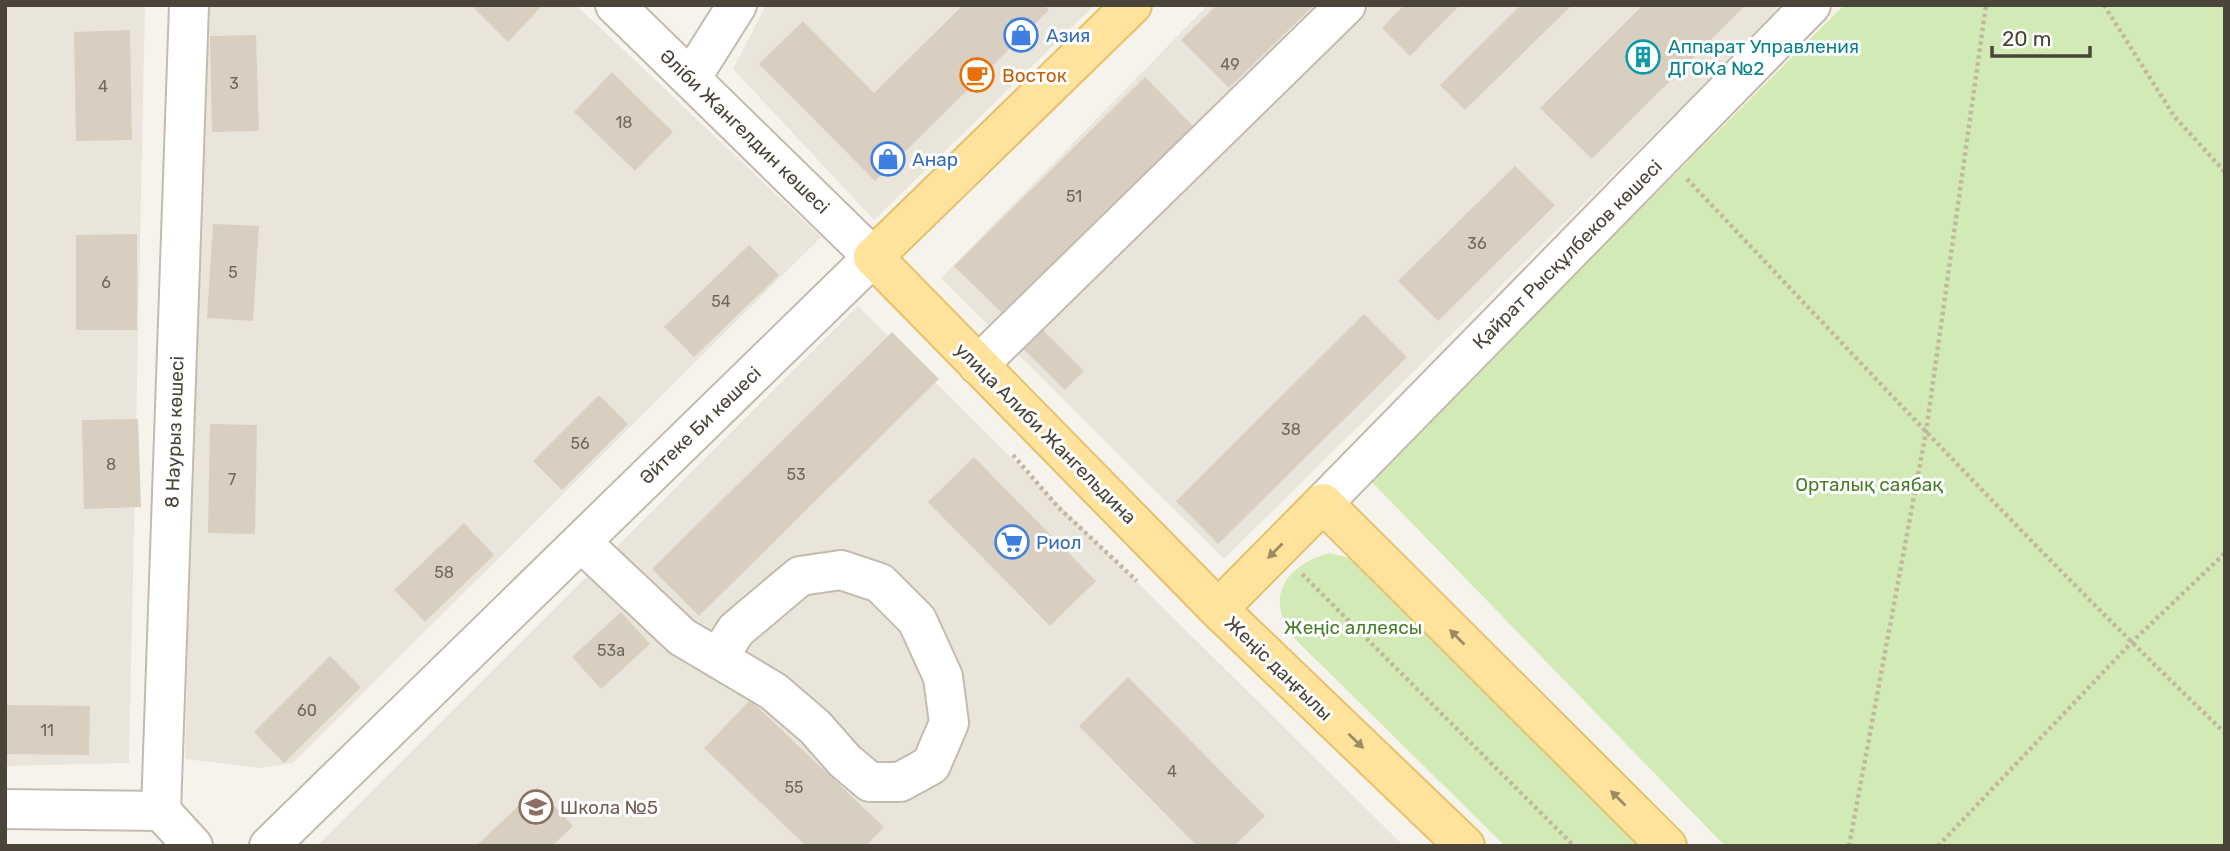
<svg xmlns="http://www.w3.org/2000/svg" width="2230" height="851" font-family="Rubik,sans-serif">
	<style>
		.residential { fill: #eae5da }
		.green { fill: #d2eab5 }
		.building { fill: #d8cfc1 }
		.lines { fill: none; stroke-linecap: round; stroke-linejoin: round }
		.minor-casing { stroke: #c2bbae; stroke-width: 42 }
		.major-casing { stroke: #e6c16a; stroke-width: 42 }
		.path { stroke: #c4b79f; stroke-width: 4.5; stroke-dasharray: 3.5 3.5; stroke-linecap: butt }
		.minor { stroke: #fff; stroke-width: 38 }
		.major { stroke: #ffe39c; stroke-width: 38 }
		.oneway { fill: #9c8c66 }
		.labels { text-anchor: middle; stroke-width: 6; stroke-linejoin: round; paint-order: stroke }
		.number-label { font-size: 16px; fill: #6e675b }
		.shop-label { font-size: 19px; fill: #366cbe; stroke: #fff; text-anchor: start }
		.culture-label { font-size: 19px; fill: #0d838f; stroke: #fff; text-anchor: start }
		.food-label { font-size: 19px; fill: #c56008; stroke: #fff; text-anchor: start }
		.street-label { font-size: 19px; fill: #4b4439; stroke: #fff }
		.park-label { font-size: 19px; fill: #4a7f2a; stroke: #fff }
		.education-label { font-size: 19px; fill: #785e54; stroke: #fff; text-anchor: start }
	</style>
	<rect width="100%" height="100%" fill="#f6f3ec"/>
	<!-- residential -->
	<path class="residential" d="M5 5H145L129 763 5 766Z
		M203 5H576L821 237 293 763 260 768 185 759Z
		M766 5H1095L874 220 733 69Z
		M1208 5H1785L1224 559 941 278Z
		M858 306 1404 846H317Z"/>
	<!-- green -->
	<path class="green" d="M1844 5H2225V846H1725L1370 480Z
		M1330 553 1356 560 1642 846H1505L1293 637C1264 596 1286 565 1330 553Z"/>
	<!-- building -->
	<path class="building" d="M471 5H543L508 42Z
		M958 5H1044L1049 10 875 181 759 64 803 21 874 93 960 8Z
		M1217 5H1314L1229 88 1181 40Z
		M1404 5H1460L1410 56 1382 28Z
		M1521 5H1572L1465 110 1440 85Z
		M1643 5H1746L1592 159 1540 108Z
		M130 30 132 140 76 141 74 32Z
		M256 35 259 131 212 132 210 36Z
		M612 72 673 132 635 171 574 112Z
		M1145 77 1193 126 1003 314 954 266Z
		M1515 166 1555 205 1438 321 1398 281Z
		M213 224 259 226 253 321 207 318Z
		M137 234V330H76V235Z
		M749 245 779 275 694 357 664 327Z
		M1364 314 1407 357 1218 544 1176 501Z
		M1038 325 1084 371 1065 390 1018 344Z
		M892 332 939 379 699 616 652 569Z
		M599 395 628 424 562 490 533 461Z
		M138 419 141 507 84 509 82 420Z
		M210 424 257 425 255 534 208 533Z
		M974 457 1096 581 1050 626 928 502Z
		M464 523 494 555 425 622 394 590Z
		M621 612 650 644 601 689 572 657Z
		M330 656 361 687 284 763 254 732Z
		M1128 677 1265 816 1234 846H1197L1079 726Z
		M750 700 884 827 866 846H806L704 748Z
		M5 705 90 706 89 755 5 754Z
		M537 788 573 826 552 846H476Z"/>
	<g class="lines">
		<defs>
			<path id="minor" d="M189 5 161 811 193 846
				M691 78 737 5
				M978 365 1346 5
				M1323 503 1811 5
				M581 542 682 637 773 691 815 727 845 761 870 782H900L931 765 949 723 943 677 917 620 880 583 841 570 800 576 736 630 718 658
				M5 809 161 811
				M269 846 873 257 615 5"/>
			<path id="major" d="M1132 5 873 257 1218 609 1465 846
				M1218 609 1323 503 1667 846"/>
		</defs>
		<!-- minor casing -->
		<use href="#minor" class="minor-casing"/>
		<!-- major casing -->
		<use href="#major" class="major-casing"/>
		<!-- path -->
		<path class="path" d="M2104 5 2174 116 2225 172
			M1687 179C1864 366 2039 555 2225 733
			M1013 455 1058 507 1137 581
			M1302 574 1574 846
			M1849 846 1926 432 1986 5
			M1938 846 2131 643 2225 553"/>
		<!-- minor -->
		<use href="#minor" class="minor"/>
		<!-- major -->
		<use href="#major" class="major"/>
	</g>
	<!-- one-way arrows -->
	<defs><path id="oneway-solid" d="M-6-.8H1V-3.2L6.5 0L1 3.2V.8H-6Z" transform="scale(1.75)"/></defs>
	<g class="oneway">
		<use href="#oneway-solid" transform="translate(1275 551) rotate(135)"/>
		<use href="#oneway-solid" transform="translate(1457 637) rotate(-135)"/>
		<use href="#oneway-solid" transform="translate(1356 741) rotate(44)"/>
		<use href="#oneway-solid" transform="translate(1618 798) rotate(-135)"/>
	</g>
	<!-- icons -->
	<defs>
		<symbol id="shop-ring" viewBox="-11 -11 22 22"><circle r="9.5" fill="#fff" stroke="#3f7fe0" stroke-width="1.5"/><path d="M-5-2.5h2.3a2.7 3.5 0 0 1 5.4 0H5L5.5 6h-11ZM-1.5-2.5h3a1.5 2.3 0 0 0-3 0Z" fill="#3f7fe0"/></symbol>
		<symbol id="building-ring" viewBox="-11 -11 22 22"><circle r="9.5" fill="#fff" stroke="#0f9aa8" stroke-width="1.5"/><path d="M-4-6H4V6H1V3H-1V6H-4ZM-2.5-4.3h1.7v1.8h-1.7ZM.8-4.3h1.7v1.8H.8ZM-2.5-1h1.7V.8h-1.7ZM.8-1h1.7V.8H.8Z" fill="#0f9aa8"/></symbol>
		<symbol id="cafe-ring" viewBox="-11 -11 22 22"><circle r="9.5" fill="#fff" stroke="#e8710a" stroke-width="1.5"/><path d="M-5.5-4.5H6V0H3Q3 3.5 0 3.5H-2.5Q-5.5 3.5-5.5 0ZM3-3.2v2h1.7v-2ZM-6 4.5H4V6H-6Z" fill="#e8710a"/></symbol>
		<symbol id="supermarket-ring" viewBox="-11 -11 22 22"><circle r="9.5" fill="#fff" stroke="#3f7fe0" stroke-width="1.5"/><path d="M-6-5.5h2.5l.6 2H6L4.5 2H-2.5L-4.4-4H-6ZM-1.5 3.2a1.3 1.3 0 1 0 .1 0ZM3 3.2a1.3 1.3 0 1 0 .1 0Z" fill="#3f7fe0"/></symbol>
		<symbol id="school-ring" viewBox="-11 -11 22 22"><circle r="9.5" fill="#fff" stroke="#8d6e63" stroke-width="1.5"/><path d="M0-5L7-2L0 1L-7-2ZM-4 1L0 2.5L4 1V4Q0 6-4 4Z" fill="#8d6e63"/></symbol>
	</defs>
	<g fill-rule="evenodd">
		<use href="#shop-ring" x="1002" y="16" width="38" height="38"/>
		<use href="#building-ring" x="1624" y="38" width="38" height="38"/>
		<use href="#cafe-ring" x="958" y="56" width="38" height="38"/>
		<use href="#shop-ring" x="869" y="140" width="38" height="38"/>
		<use href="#supermarket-ring" x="993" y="523" width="38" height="38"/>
		<use href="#school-ring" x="517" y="788" width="38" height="38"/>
	</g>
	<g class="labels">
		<!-- number labels -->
		<g class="number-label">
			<text x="1230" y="70">49</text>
			<text x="234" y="89">3</text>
			<text x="103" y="92">4</text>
			<text x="624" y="128">18</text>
			<text x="1074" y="202">51</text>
			<text x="1477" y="249">36</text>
			<text x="233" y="278">5</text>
			<text x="106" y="288">6</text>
			<text x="721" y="307">54</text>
			<text x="1291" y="435">38</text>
			<text x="580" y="449">56</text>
			<text x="111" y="470">8</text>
			<text x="796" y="480">53</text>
			<text x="232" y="485">7</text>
			<text x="444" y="578">58</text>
			<text x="611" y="656">53а</text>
			<text x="307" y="716">60</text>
			<text x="47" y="736">11</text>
			<text x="1172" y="777">4</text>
			<text x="794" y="793">55</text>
		</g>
		<!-- shop labels -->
		<g class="shop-label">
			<text x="1046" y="42">Азия</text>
			<text x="912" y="166">Анар</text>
			<text x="1036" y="549">Риол</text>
		</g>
		<!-- culture labels -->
		<g class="culture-label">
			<text x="1668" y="53">Аппарат Управления<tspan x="1668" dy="22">ДГОКа №2</tspan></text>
		</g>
		<!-- food labels -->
		<g class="food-label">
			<text x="1002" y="82">Восток</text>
		</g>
		<!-- street labels -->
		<g class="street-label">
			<text transform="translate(745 131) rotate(44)" y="7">Әліби Жангелдин көшесі</text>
			<text transform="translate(1567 254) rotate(-45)" y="7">Қайрат Рысқұлбеков көшесі</text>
			<text transform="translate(700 425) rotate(-44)" y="7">Әйтеке Би көшесі</text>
			<text transform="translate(174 432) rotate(-88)" y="7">8 Наурыз көшесі</text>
			<text transform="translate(1046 433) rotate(45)" y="7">улица Алиби Жангельдина</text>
			<text transform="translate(1279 668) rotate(44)" y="7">Жеңіс даңғылы</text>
		</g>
		<!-- park labels -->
		<g class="park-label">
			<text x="1869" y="491">Орталық саябақ</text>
			<text x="1353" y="634">Жеңіс аллеясы</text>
		</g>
		<!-- education labels -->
		<g class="education-label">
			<text x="560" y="814">Школа №5</text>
		</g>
	</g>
	<!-- border -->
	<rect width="2230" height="851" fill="none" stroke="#4b4439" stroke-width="14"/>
	<!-- scale -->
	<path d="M1992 46v10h98v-10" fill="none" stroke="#4b4439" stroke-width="3.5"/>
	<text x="2002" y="46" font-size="21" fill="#4b4439" stroke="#ffffff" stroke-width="5" paint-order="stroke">20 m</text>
</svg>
